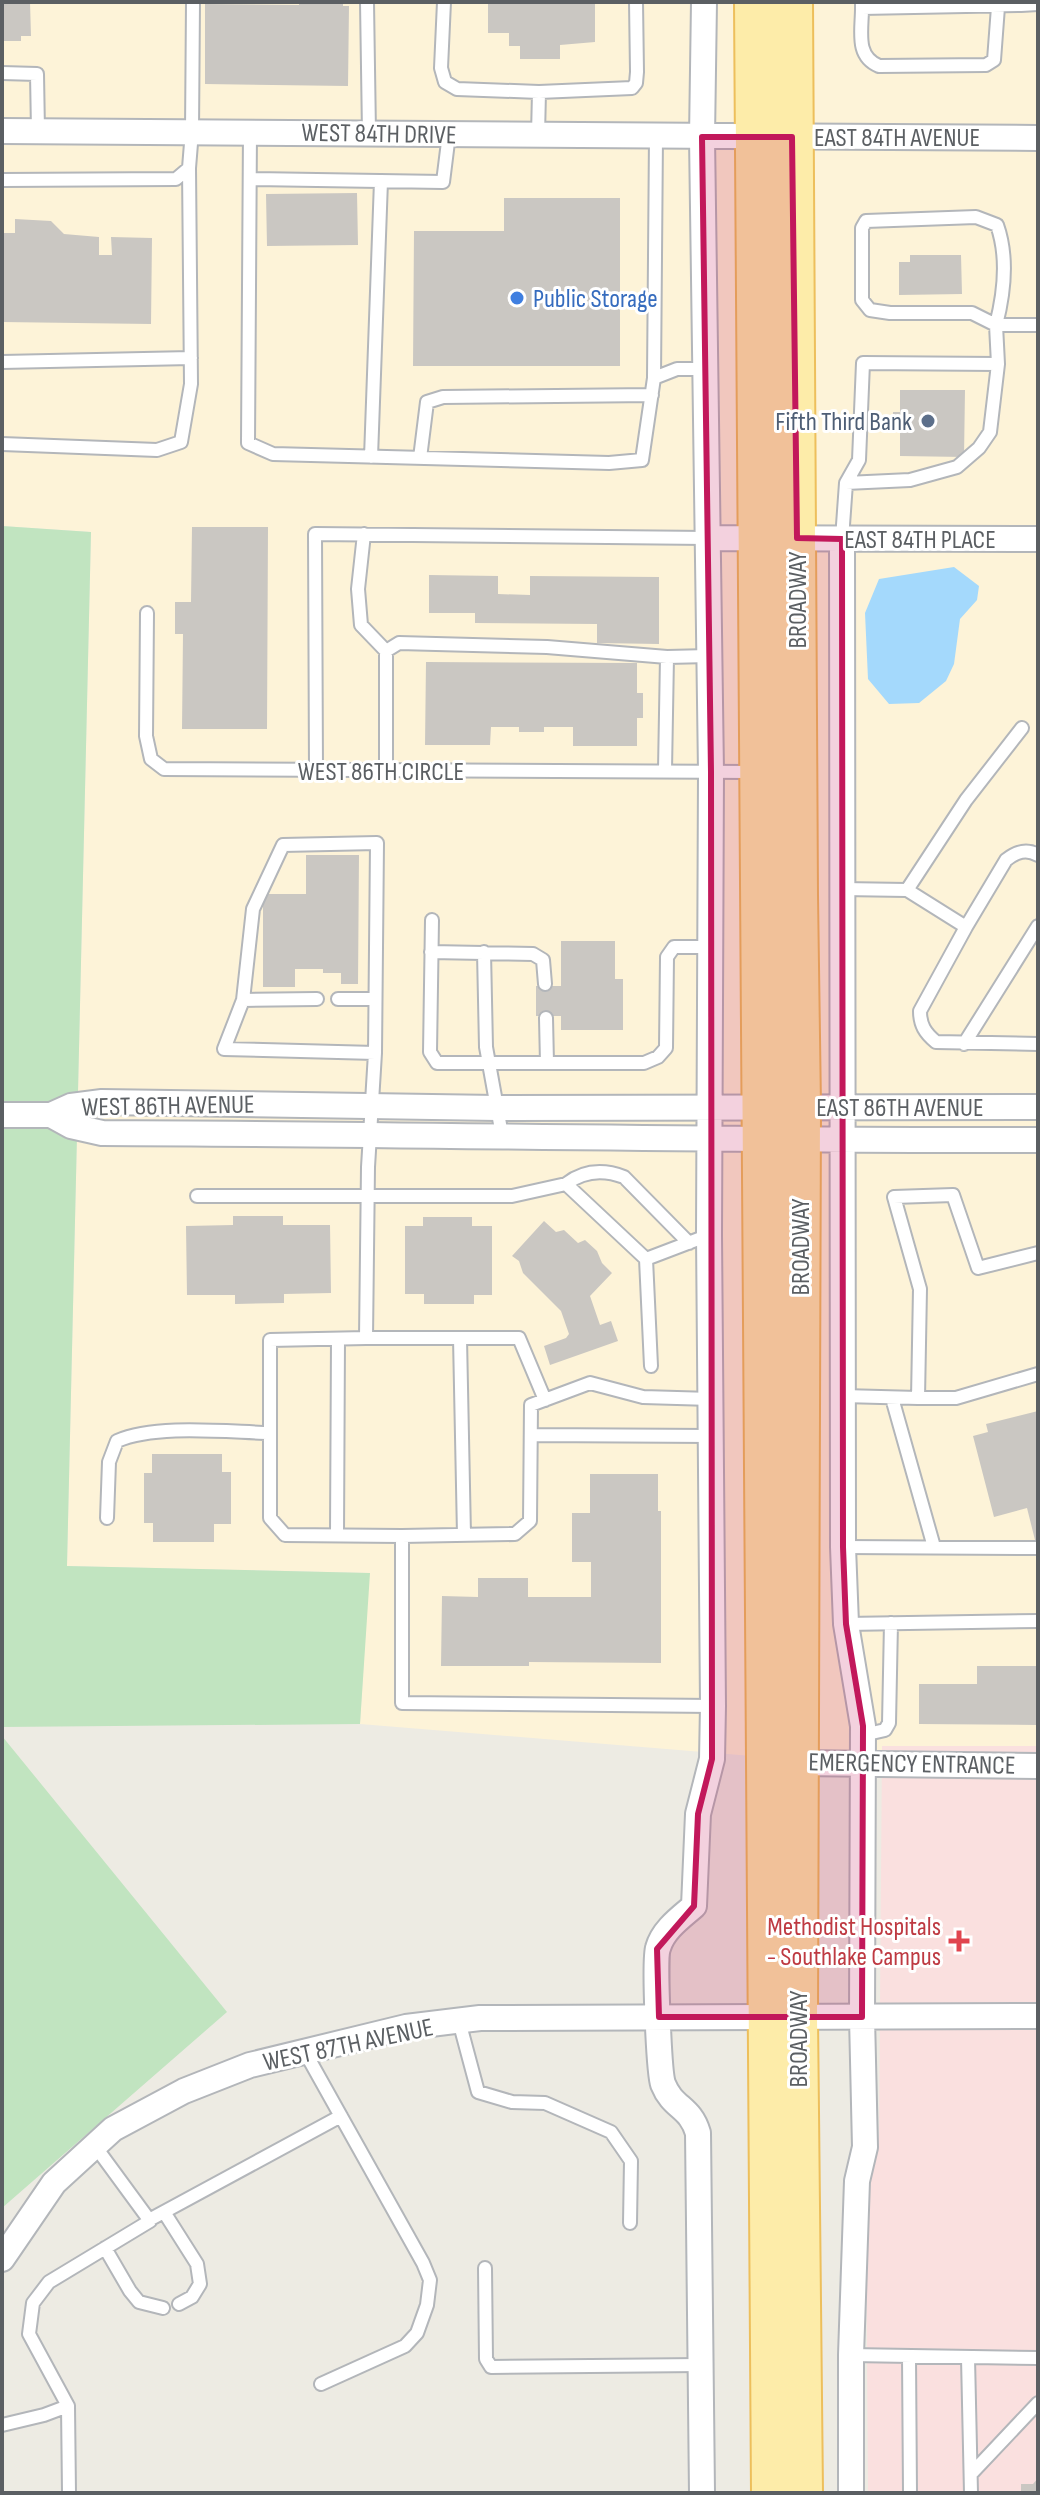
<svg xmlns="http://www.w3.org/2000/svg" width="1040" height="2495" font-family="'Sofia Sans Condensed',sans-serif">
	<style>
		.commercial { fill: #fdf3d8 }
		.medical { fill: #fae0df }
		.green { fill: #c1e4c0 }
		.water { fill: #a4d9fc }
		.building { fill: #cac7c2 }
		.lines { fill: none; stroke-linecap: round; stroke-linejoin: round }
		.lane-casing { stroke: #b3b6ba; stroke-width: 16 }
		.street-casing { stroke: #b3b6ba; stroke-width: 28 }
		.primary-casing { stroke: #edbf5c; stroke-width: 44 }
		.lane { stroke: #fff; stroke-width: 12 }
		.street { stroke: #fff; stroke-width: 24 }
		.primary { stroke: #fdeca9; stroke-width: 40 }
		.marked { fill: #c2185b; fill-opacity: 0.2; stroke: #c2185b; stroke-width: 6; stroke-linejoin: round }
		.shop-dot { fill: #3f7fe0; stroke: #fff; stroke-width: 3 }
		.service-dot { fill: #5c6f8a; stroke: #fff; stroke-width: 3 }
		.health-dot { fill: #e0444e; stroke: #fff; stroke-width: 3 }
		.labels { text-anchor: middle; stroke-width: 6; stroke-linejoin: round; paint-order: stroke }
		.street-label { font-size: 26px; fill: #5b5f63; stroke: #fff }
		.shop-label { font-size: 26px; fill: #366cbe; stroke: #fff; text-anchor: start }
		.service-label { font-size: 26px; fill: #4e5e75; stroke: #fff; text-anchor: end }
		.health-label { font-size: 26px; fill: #be3a42; stroke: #fff; text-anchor: end }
	</style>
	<rect width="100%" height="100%" fill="#edebe3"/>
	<!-- commercial -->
	<path class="commercial" d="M2 2H1038V1766L862 1765 360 1724 369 1573 67 1566 91 532 2 526Z"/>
	<!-- medical -->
	<path class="medical" d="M882 1746H1038V2493H868L866 2205 879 2136Z"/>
	<!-- green -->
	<path class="green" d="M2 526 91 532 67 1566 370 1573 360 1724 2 1727Z
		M2 1736 227 2012 2 2208Z"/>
	<!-- water -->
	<path class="water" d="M954 567 979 586 977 600 960 619 954 664 946 681 919 703 889 704 868 679 865 613 879 579Z"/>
	<!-- building -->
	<path class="building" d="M2 2H30L31 36H21V41H2Z
		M299 2H343V6H349L348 86 205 84V4L299 5Z
		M488 2H595V42L560 45V59H520V46H509V33H488Z
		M357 193 358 245 267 246 266 194Z
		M504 198H620V366H413L414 231H504Z
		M15 219 51 221 64 234 99 237V255H112L111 237 152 238 151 324 2 322V233H15Z
		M910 255H961L962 294 899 295V262H910Z
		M900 390H965L964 457 900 456V430H892L893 412H900Z
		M192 527H268L267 729H182L183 634H175V602H191Z
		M429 575 498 576V594L530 595V576L659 577V644L597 643V624L475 623V613H429Z
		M426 662 637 663V693H643V718H637V746H573V727H544V732H519V727H491L490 745H425Z
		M306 855H359L358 984H341V973H323V969H295V987H263V894H306Z
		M561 941H615V979H623V1030H561V1016H536V986H561Z
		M233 1216H283V1225H330L331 1293 284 1294V1303L235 1304V1295H187L186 1226 233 1225Z
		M423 1217H472V1226H492V1295H474V1304H424V1294H405V1226H423Z
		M544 1221 556 1232 564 1230 578 1243 585 1240 597 1251 602 1263 612 1273 590 1296 600 1325 611 1321 618 1341 550 1365 544 1346 566 1338 569 1334 561 1311 523 1273 519 1261 512 1256Z
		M1038 1411V1548H1037L1027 1508 994 1517 973 1436 988 1432 986 1424Z
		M152 1454H222V1472H231V1524H214V1542H153V1523H144V1473H152Z
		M590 1474H658V1511H661V1663L529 1662V1666H441L442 1596 478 1597V1578H528V1597H591V1562H572V1513H590Z
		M977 1666H1038V1725L919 1724V1684H977Z
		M1038 2478V2493H1021V2484H1033Z"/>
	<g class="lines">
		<defs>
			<path id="lane" d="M367 2 369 133
				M444 2 441 68 445 82 457 89 539 92 538 135
				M862 2V8L1021 5
				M1021 2V5L1038 4
				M862 8C862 31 855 56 879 66L986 65 994 60 998 7
				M2 73 37 74 38 131
				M539 92 632 88 636 83 637 72 636 2
				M250 131 248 443 273 454 609 463 642 460 654 378 677 369H705
				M250 179 443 182 449 134
				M2 180 176 179 189 168 192 131 193 2
				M976 217 997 225C1008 256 1004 294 996 325L972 313H890L870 310 862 300V228L866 221Z
				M2 362 191 358
				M654 378 656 136
				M2 444 157 450 181 442 191 384 189 168
				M371 457 381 181
				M420 458 427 402 443 397 652 395
				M846 483 910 480 957 467 979 448 990 432 998 364
				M364 534 358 589 361 625 386 651
				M842 539 846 483 859 460 863 363 998 364 996 325H1038
				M147 613 146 736 151 759 164 769 753 772
				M665 770 667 657 709 656
				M316 771 315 534 707 538
				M386 771V651L399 643 547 647 667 657
				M842 889 907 890 966 927 920 1011C920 1025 925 1033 936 1042L1038 1044
				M907 890 966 800 1022 728
				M432 920 430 1052 437 1063H644L658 1057 666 1048 667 957 674 947H709
				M966 927 1006 860C1016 852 1026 848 1038 855
				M431 952 533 954 543 960 545 984
				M484 952 486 1047 502 1135
				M338 999H375
				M243 1000 317 999
				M546 1018 547 1063
				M964 1044 1038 926
				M375 1053 224 1049 243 1000 253 909 283 845 377 843 375 1053 368 1167 366 1338H519L545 1400
				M566 1184C583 1171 603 1169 624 1177L689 1243
				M197 1196H512L566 1184 646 1259 709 1235
				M646 1259 651 1366
				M366 1338 270 1340V1518L285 1535 402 1536
				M460 1338 464 1535
				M843 1396 918 1398 920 1289 894 1197 953 1195 978 1268 1038 1253
				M892 1398 934 1547
				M918 1398H956L1038 1374
				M711 1399 643 1397 590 1383 531 1405 530 1521 515 1534 402 1536V1703L713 1706
				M531 1435 712 1436
				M107 1518 109 1462 117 1441C156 1424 226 1432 270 1433
				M337 1535 338 1339
				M843 1547 1038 1548
				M846 1624 1038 1621
				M863 1735 885 1730 889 1723 891 1623
				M459 2021 478 2092 512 2102 545 2103 611 2132 631 2161 630 2223
				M305 2052 423 2263 430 2280 427 2305 417 2333 405 2346 321 2384
				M164 2212 197 2264 200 2284 192 2297 179 2304
				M149 2220 341 2116
				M105 2248 130 2291 139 2302 163 2308
				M485 2268 486 2359 491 2367 701 2365
				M851 2355 1038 2358
				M909 2357 910 2493
				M968 2358 971 2493
				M68 2406 69 2493
				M2 2425 44 2415 68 2406 29 2334 33 2303 49 2282 150 2221 95 2146
				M971 2474 1038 2403"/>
			<path id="street" d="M2 131 1038 138
				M707 538 1038 539
				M842 539 843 1547 846 1624 863 1726 862 2017 865 2147 857 2181 851 2355V2493
				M1038 1107 497 1108 102 1102 71 1106 51 1115 71 1126 102 1133C414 1134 726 1141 1038 1140
				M2 1115H51
				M789 1752 799 1763 1038 1766
				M2 2259 54 2183 113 2129 184 2091 250 2065 406 2027 480 2018 1038 2016
				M702 2493 698 2133C690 2106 673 2109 663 2084 659 2072 654 1959 658 1948 663 1930 680 1918 694 1906L698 1814 712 1759 713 1706 709 1235 711 772 702 137 704 2"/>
			<path id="primary" d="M755 2 772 2493
				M792 2 797 895 800 1107 797 2017 802 2493"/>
		</defs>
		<!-- lane casing -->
		<use href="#lane" class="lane-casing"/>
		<!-- street casing -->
		<use href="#street" class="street-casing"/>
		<!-- primary casing -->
		<use href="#primary" class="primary-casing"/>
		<!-- lane -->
		<use href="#lane" class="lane"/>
		<!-- street -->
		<use href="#street" class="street"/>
		<!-- primary -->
		<use href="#primary" class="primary"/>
	</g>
	<!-- marked area -->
	<path class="marked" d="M702 137H792L797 538 842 539 843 1547 846 1624 863 1726 862 2017H659L657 1949 694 1906 698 1814 712 1759 711 772Z"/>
	<!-- markers -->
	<circle class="shop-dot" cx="517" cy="298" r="8"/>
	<circle class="service-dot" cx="928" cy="421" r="8"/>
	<path class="health-dot" d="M955 1929h8v8h8v8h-8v8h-8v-8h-8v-8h8z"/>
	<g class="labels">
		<!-- street labels -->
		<g class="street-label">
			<text transform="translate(379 133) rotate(1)" y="9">WEST 84TH DRIVE</text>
			<text x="897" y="146">EAST 84TH AVENUE</text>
			<text x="920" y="548">EAST 84TH PLACE</text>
			<text transform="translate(797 600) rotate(-90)" y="9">BROADWAY</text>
			<text x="381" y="780">WEST 86TH CIRCLE</text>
			<text transform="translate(168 1105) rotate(-1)" y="9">WEST 86TH AVENUE</text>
			<text x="900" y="1116">EAST 86TH AVENUE</text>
			<text transform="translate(800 1247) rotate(-90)" y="9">BROADWAY</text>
			<text transform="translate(912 1763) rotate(1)" y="9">EMERGENCY ENTRANCE</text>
			<text transform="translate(798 2039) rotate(-90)" y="9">BROADWAY</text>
			<text transform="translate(348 2044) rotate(-12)" y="9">WEST 87TH AVENUE</text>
		</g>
		<!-- shop labels -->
		<g class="shop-label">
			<text x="533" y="307">Public Storage</text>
		</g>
		<!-- service labels -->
		<g class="service-label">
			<text x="912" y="430">Fifth Third Bank</text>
		</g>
		<!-- health labels -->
		<g class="health-label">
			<text x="941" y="1935">Methodist Hospitals<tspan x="941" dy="30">- Southlake Campus</tspan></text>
		</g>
	</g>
	<!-- border -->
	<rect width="1040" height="2495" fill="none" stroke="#5b5f63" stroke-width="8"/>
</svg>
